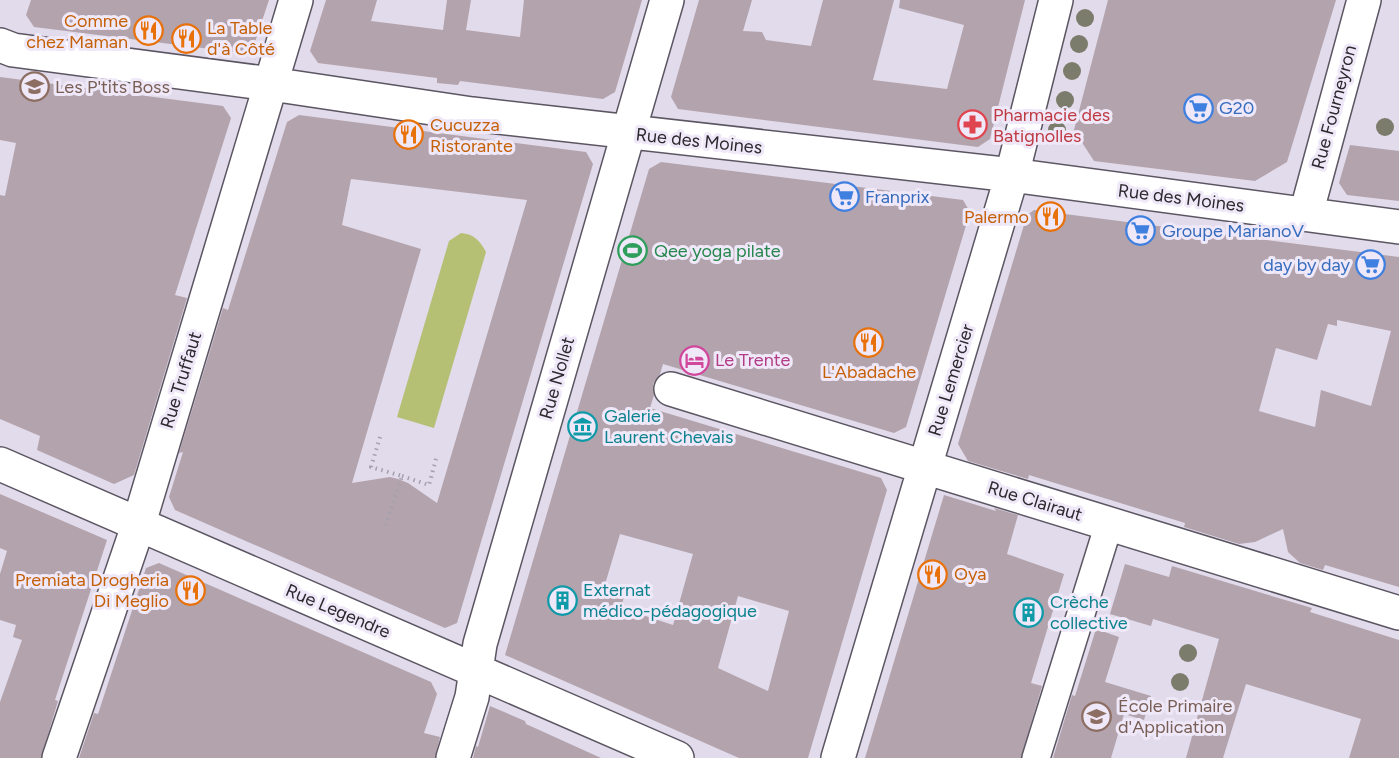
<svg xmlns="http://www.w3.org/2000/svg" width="1399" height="758" font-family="Figtree,sans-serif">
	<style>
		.green { fill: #b5c074 }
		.building { fill: #b3a3ad; fill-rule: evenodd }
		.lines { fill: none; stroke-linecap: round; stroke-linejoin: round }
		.pedestrian-casing { stroke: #5c5663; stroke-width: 30 }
		.minor-casing { stroke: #5c5663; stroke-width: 36 }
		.path { stroke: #a5a0ac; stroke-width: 4; stroke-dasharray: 1.5 4.5; stroke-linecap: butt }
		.pedestrian { stroke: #fff; stroke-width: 27 }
		.minor { stroke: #fff; stroke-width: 33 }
		.tree { fill: #7c7c6d }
		.labels { text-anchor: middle; stroke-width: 6; stroke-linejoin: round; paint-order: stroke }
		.food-label { font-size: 18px; fill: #c56008; stroke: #efe8f8; text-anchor: end }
		.education-label { font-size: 18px; fill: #785e54; stroke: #efe8f8; text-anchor: start }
		.street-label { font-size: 18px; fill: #2b282e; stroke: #efe8f8 }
		.shop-label { font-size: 18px; fill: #366cbe; stroke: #efe8f8; text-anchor: start }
		.health-label { font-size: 18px; fill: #be3a42; stroke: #efe8f8; text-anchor: start }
		.leisure-label { font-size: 18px; fill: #27864d; stroke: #efe8f8; text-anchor: start }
		.hotel-label { font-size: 18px; fill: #b23c85; stroke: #efe8f8; text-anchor: start }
		.culture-label { font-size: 18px; fill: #0d838f; stroke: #efe8f8; text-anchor: start }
	</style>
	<rect width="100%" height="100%" fill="#e1dbeb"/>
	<!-- green -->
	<path class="green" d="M461 233C474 234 480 241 486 252L434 428 397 417 449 241Z"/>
	<!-- building -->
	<path class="building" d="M31 0H269L254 45 243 53 34 27 26 15Z
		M326 0H377L371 21 443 30 447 0H471L466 30 520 37 524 0H642L615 92 603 99 460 81 458 85 437 83V78L318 63 310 51Z
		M699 0H752L743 31 762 32 766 40 811 46 823 0H894L873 80 947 89 964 25 899 8 900 0H1025L990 139 978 147 678 109 671 97Z
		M1108 0H1336L1287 162 1255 181 1094 161 1074 130Z
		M0 77 223 106 231 118 175 295 187 298 134 475 114 484 37 450 40 436 0 419V195L5 196 16 143 0 140Z
		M299 115 586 152 593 164 457 623 445 628 175 510 169 497 183 452 179 453 223 308 228 310 287 122ZM351 179 527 200 437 503 408 483 398 479 390 477 352 483 421 249 342 225Z
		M1350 145 1399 151V201L1347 195 1339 183Z
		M661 162 963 200 970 212 906 427 894 433 663 364 660 374 653 384 654 395 650 408 881 478 887 490 808 758H739L505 655 649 169ZM620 534 693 554 673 625 621 608 624 597 603 591ZM738 596 789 611 768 691 718 668Z
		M1034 210 1399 257V587L1325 565 1323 570 1300 563 1288 552 1283 529 1255 542 1239 544 1184 527 1185 523 1117 502 1029 475 1028 479 968 461 958 444 1027 215ZM1337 320 1391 331 1371 406 1321 390 1315 427 1259 411 1276 348 1317 360 1328 324 1337 326Z
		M0 494 107 540 55 700 58 701 41 758H0V702L22 640 13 637 16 625 0 620V574L7 551 0 548Z
		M944 495 996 511 994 508 1018 515 1007 554 1064 574 1031 683 1042 686 1021 758H865Z
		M159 563 431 682 437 694 424 733 440 737 435 758H79L94 713 98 714 146 568Z
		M1125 564 1169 577 1172 566 1312 608 1310 612 1399 640V758H1349L1361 719 1246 684 1223 758H1186L1219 639 1153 619 1151 626 1110 614Z
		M1096 629 1119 637 1105 682 1151 696 1144 720 1124 714 1111 758H1053L1072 695 1075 696Z
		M490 706 525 721 526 724 601 758H473L476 746 478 747Z"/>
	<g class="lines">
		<defs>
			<path id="pedestrian" d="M1036 758 1109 524"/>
			<path id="minor" d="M0 45 13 50 271 84 472 114 1012 175 1399 227
				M1306 214 1364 0
				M671 389 1399 613
				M0 464 677 758
				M59 758 139 523 296 0
				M453 758 472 697 480 644 667 0
				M838 758 1012 175 1056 0"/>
		</defs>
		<!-- pedestrian casing -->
		<use href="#pedestrian" class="pedestrian-casing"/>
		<!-- minor casing -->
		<use href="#minor" class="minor-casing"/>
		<!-- path -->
		<path class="path" d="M380 437 371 467 402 476 385 527
			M402 476 429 485 437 455"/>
		<!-- pedestrian -->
		<use href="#pedestrian" class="pedestrian"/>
		<!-- minor -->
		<use href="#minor" class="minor"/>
	</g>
	<!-- trees -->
	<g class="tree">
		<circle cx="1085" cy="18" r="9"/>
		<circle cx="1079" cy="44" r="9"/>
		<circle cx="1072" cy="71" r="9"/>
		<circle cx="1065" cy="100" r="9"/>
		<circle cx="1385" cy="127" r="9"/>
		<circle cx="1057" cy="130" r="9"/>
		<circle cx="1188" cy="653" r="9"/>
		<circle cx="1180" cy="682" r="9"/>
	</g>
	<!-- icons -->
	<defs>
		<symbol id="restaurant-ring" viewBox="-11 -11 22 22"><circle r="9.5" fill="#efe8f8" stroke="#e8710a" stroke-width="1.5"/><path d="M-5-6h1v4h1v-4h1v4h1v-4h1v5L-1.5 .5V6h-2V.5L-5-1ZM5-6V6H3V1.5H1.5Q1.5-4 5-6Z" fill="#e8710a"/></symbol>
		<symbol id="school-ring" viewBox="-11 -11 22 22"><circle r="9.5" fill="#efe8f8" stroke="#8d6e63" stroke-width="1.5"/><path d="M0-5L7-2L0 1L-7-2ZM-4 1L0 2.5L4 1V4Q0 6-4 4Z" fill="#8d6e63"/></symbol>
		<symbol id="supermarket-ring" viewBox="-11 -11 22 22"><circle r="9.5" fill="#efe8f8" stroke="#3f7fe0" stroke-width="1.5"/><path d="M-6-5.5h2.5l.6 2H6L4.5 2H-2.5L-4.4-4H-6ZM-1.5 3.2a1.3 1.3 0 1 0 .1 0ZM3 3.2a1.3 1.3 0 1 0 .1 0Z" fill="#3f7fe0"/></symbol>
		<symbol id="pharmacy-ring" viewBox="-11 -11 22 22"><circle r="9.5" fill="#efe8f8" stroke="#e0444e" stroke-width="1.5"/><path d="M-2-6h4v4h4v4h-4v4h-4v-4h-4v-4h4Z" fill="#e0444e"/></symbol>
		<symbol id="stadium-ring" viewBox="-11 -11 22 22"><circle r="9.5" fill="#efe8f8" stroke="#2e9e5b" stroke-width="1.5"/><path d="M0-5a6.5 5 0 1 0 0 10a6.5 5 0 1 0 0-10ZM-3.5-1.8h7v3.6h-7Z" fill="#2e9e5b"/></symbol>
		<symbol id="hotel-ring" viewBox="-11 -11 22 22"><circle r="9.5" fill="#efe8f8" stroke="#d1479c" stroke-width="1.5"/><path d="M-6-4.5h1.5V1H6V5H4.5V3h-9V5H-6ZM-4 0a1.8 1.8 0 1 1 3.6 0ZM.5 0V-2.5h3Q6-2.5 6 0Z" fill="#d1479c"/></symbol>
		<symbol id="museum-ring" viewBox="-11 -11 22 22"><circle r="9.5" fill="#efe8f8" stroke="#0f9aa8" stroke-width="1.5"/><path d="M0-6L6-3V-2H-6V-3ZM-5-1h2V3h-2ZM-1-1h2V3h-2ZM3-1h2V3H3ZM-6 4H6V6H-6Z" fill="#0f9aa8"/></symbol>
		<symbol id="building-ring" viewBox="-11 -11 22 22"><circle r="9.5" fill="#efe8f8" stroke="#0f9aa8" stroke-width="1.5"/><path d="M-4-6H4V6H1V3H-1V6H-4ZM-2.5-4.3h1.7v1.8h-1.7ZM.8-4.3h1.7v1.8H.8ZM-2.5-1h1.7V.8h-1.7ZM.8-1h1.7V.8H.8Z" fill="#0f9aa8"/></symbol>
	</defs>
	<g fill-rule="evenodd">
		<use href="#restaurant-ring" x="132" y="14" width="33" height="33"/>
		<use href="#restaurant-ring" x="170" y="22" width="33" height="33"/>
		<use href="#school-ring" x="18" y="70" width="33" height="33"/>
		<use href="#supermarket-ring" x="1182" y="92" width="33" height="33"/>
		<use href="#pharmacy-ring" x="956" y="108" width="33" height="33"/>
		<use href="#restaurant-ring" x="392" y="118" width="33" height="33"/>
		<use href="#supermarket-ring" x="828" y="180" width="33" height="33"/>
		<use href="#restaurant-ring" x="1034" y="200" width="33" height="33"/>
		<use href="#supermarket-ring" x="1124" y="214" width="33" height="33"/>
		<use href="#stadium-ring" x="616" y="234" width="33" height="33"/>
		<use href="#supermarket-ring" x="1354" y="248" width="33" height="33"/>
		<use href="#restaurant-ring" x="852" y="326" width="33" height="33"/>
		<use href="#hotel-ring" x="678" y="344" width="33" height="33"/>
		<use href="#museum-ring" x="566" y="410" width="33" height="33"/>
		<use href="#restaurant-ring" x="916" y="558" width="33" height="33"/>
		<use href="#restaurant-ring" x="174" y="574" width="33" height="33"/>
		<use href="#building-ring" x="546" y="584" width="33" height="33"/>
		<use href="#building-ring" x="1012" y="596" width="33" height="33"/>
		<use href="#school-ring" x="1080" y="700" width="33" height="33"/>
	</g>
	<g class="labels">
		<!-- food labels -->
		<g class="food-label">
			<text x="128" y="27">Comme<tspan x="128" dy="21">chez Maman</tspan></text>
			<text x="207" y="34" text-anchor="start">La Table<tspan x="207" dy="21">d'à Côté</tspan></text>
			<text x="430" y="131" text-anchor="start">Cucuzza<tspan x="430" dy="21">Ristorante</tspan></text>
			<text x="1029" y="223">Palermo</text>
			<text x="869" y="378" text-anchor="middle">L'Abadache</text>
			<text x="954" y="580" text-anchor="start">Oya</text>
			<text x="169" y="586">Premiata Drogheria<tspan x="169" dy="21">Di Meglio</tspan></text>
		</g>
		<!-- education labels -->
		<g class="education-label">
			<text x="55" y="93">Les P'tits Boss</text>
			<text x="1118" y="712">École Primaire<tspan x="1118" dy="21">d'Application</tspan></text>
		</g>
		<!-- street labels -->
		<g class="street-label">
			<text transform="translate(1334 107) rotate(-75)" y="6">Rue Fourneyron</text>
			<text transform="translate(699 141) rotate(6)" y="6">Rue des Moines</text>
			<text transform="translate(1181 198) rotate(7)" y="6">Rue des Moines</text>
			<text transform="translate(557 378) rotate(-74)" y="6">Rue Nollet</text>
			<text transform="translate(181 380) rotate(-73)" y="6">Rue Truffaut</text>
			<text transform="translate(951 380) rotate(-73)" y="6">Rue Lemercier</text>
			<text transform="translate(1035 501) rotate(17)" y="6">Rue Clairaut</text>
			<text transform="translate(338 611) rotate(23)" y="6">Rue Legendre</text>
		</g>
		<!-- shop labels -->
		<g class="shop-label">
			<text x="1219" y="114">G20</text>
			<text x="865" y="203">Franprix</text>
			<text x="1162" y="237">Groupe MarianoV</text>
			<text x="1350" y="271" text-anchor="end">day by day</text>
		</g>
		<!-- health labels -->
		<g class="health-label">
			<text x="993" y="121">Pharmacie des<tspan x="993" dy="21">Batignolles</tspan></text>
		</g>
		<!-- leisure labels -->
		<g class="leisure-label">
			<text x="654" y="257">Qee yoga pilate</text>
		</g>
		<!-- hotel labels -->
		<g class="hotel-label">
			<text x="715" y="366">Le Trente</text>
		</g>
		<!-- culture labels -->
		<g class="culture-label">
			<text x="604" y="422">Galerie<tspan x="604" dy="21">Laurent Chevais</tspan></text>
			<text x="583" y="596">Externat<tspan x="583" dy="21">médico-pédagogique</tspan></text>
			<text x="1050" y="608">Crèche<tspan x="1050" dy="21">collective</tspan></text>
		</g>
	</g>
</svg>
